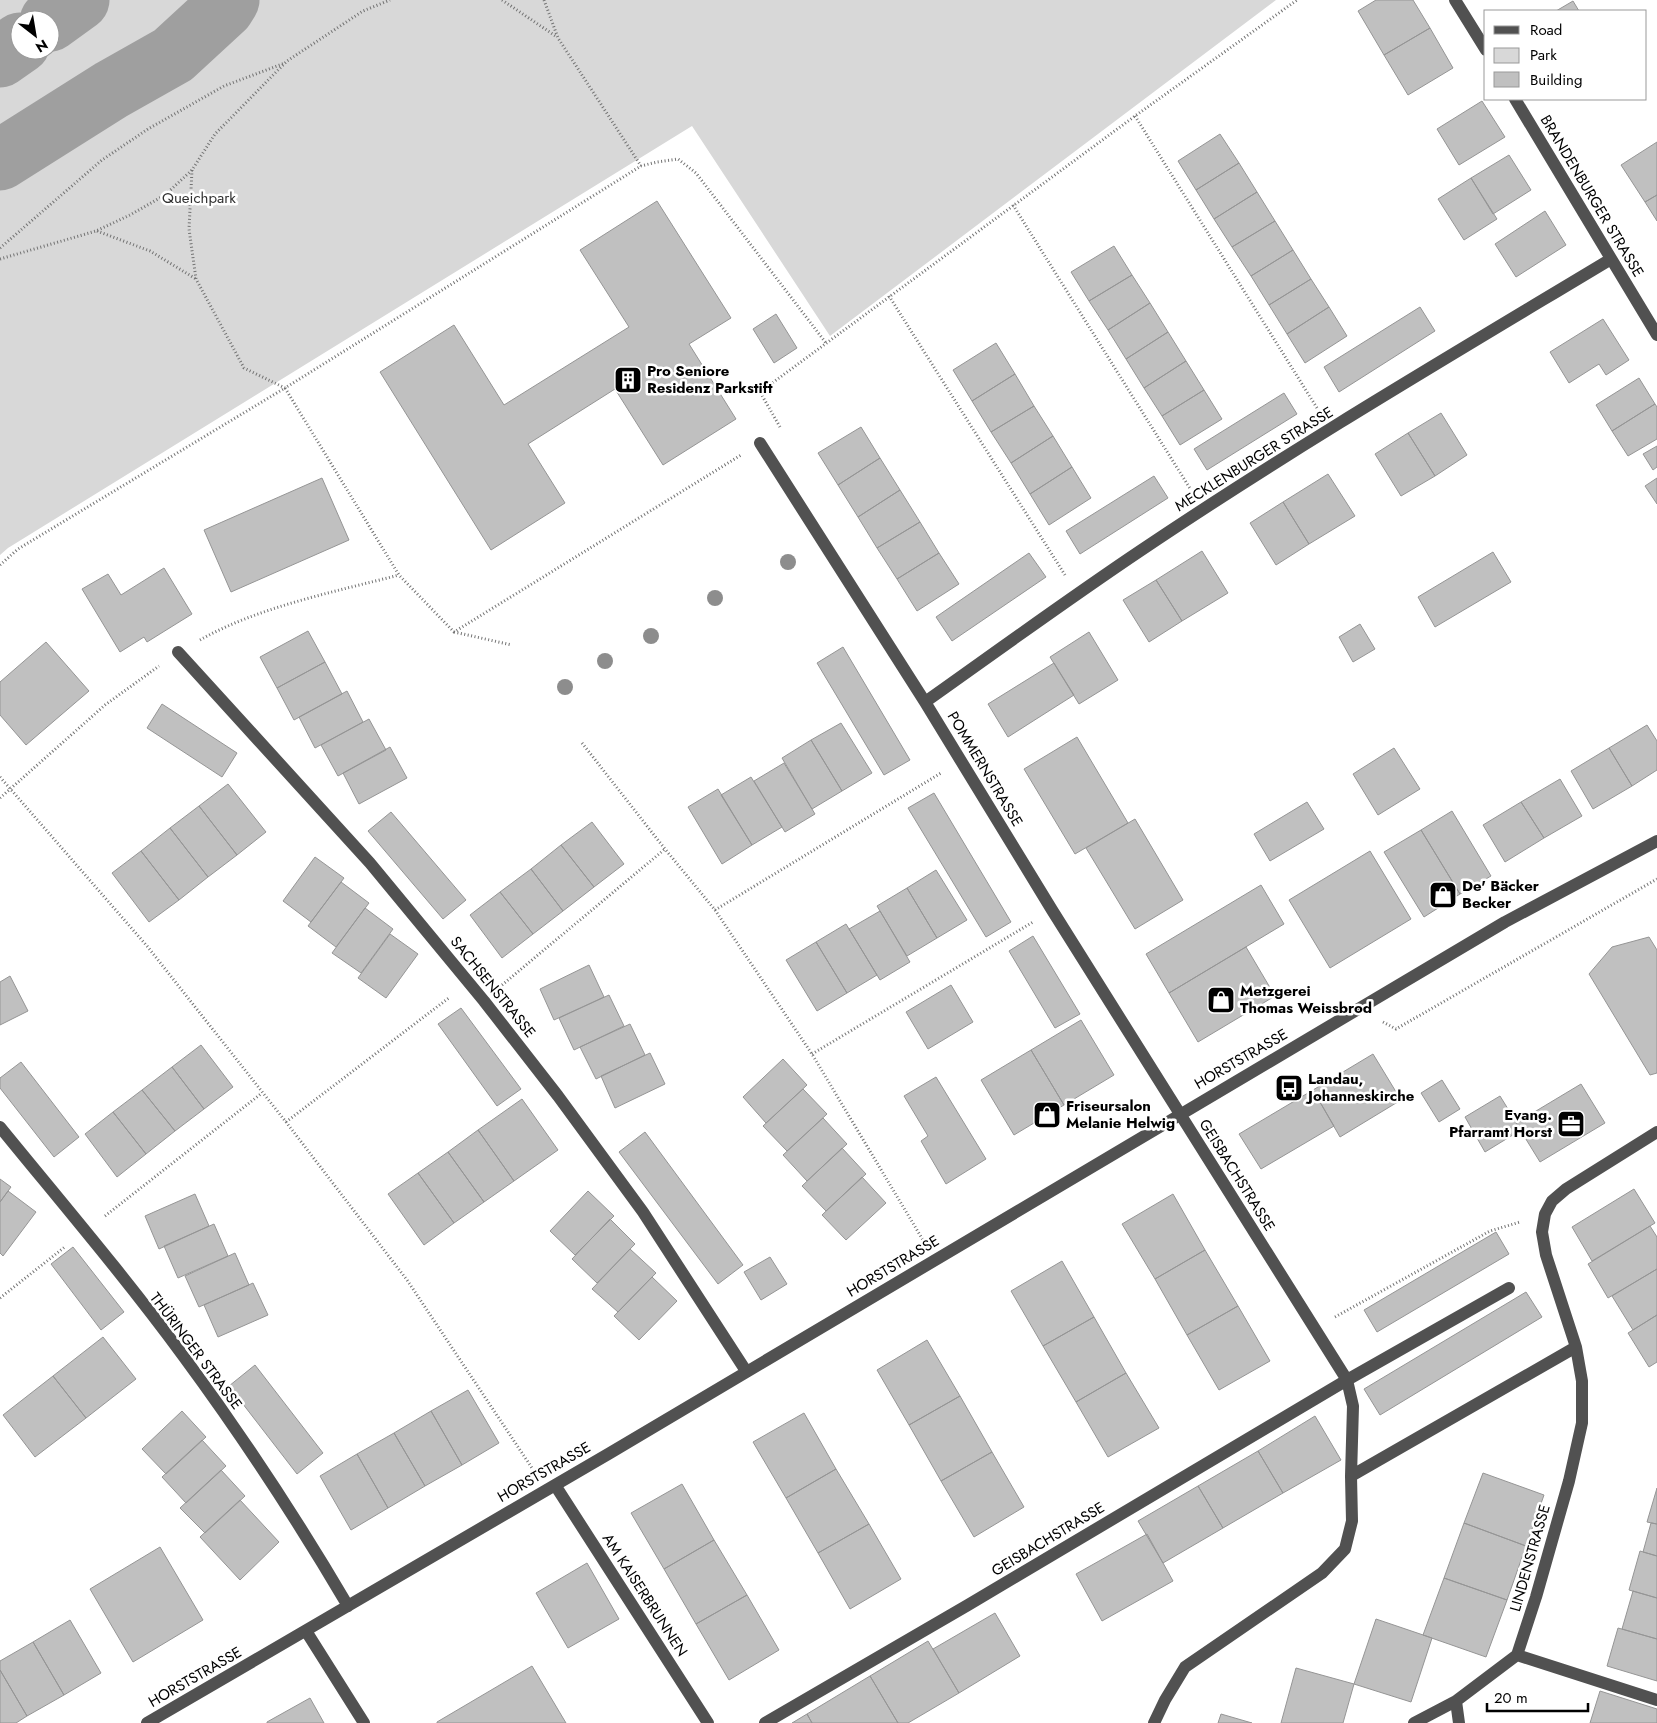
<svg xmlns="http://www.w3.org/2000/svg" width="1657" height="1723" font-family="Jost,sans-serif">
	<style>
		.green { fill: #d8d8d8; fill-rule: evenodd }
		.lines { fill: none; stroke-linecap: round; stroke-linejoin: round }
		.river { stroke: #9f9f9f; stroke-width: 61 }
		.building { fill: #c0c0c0; stroke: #959595 }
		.path { stroke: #737373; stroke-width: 3; stroke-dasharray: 1 2.5; stroke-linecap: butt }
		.minor { stroke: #515151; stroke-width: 12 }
		.tree { fill: #8d8d8d }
		.labels { text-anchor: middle; stroke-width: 5; stroke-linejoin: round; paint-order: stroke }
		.street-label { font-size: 15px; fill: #000; stroke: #fff }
		.park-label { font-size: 15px; fill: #2f2f2f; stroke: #fff }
		.poi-label { font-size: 15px; font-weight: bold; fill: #000; stroke: #fff; text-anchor: start }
	</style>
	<rect width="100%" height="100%" fill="#fff"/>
	<!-- green -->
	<path class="green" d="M0 0H1276L830 336 692 126 8 548 0 555ZM20 20H50V50H20Z"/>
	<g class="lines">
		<!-- river -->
		<path class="river" d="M50 21 79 0
			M0 57 20 43
			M0 160 111 90 173 55 224 8 229 0"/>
	</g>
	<!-- building -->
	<path class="building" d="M1376 0H1413L1430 28 1384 55 1358 11Z
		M1573 1 1579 11H1556Z
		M1430 28 1453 68 1408 95 1384 55Z
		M1482 101 1505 137 1459 165 1437 129Z
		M1220 134 1239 163 1196 190 1178 161Z
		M1657 142V195L1645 202 1621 165Z
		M1509 155 1531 190 1493 214 1471 178Z
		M1239 163 1257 192 1214 219 1196 190Z
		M1471 178 1497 219 1464 240 1438 199Z
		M1257 192 1275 221 1232 247 1214 219Z
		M1657 195V221L1645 202Z
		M657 201 731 318 689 344 736 419 663 465 615 389 528 444 565 503 491 550 380 372 454 325 504 405 629 327 580 250Z
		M1545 211 1566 245 1516 277 1495 244Z
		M1275 221 1293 250 1251 276 1232 247Z
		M1114 246 1132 275 1089 301 1071 272Z
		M1293 250 1311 279 1269 305 1251 276Z
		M1132 275 1150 303 1108 330 1089 301Z
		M1311 279 1329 307 1287 334 1269 305Z
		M1150 303 1168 332 1126 359 1108 330Z
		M1329 307 1347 336 1305 363 1287 334Z
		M1420 307 1435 331 1339 392 1324 367Z
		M776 314 797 348 774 363 753 329Z
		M1603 319 1629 360 1606 375 1599 364 1569 383 1550 352Z
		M1168 332 1186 361 1144 388 1126 359Z
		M996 343 1015 374 972 401 953 370Z
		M1186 361 1204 390 1162 416 1144 388Z
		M1015 374 1034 406 991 432 972 401Z
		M1639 378 1655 404 1612 431 1596 405Z
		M1204 390 1222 419 1180 445 1162 416Z
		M1284 393 1297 414 1207 470 1194 449Z
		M1655 404 1657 407V439L1628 456 1612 431Z
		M1034 406 1053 436 1011 463 991 432Z
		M1441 413 1467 455 1435 476 1408 433Z
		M861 427 880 458 838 485 818 453Z
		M1408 433 1435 476 1401 496 1375 454Z
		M1053 436 1072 467 1030 494 1011 463Z
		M1657 446V467L1653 470 1643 454Z
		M880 458 900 490 858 517 838 485Z
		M1072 467 1091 498 1049 525 1030 494Z
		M1328 474 1355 516 1309 544 1283 502Z
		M1154 476 1168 498 1080 554 1066 531Z
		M322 478 349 540 231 592 204 530Z
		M1657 478V504L1645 486Z
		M900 490 920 522 877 548 858 517Z
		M1283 502 1309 544 1276 565 1250 523Z
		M920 522 939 553 897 579 877 548Z
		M1202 551 1228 593 1182 621 1156 580Z
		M1493 552 1511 582 1435 627 1418 597Z
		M939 553 959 584 917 611 897 579Z
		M1029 553 1046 577 952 641 936 617Z
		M164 568 192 614 147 642 144 637 120 652 82 589 108 574 121 595Z
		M1156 580 1182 621 1149 642 1123 600Z
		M1360 624 1375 649 1353 662 1339 637Z
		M308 631 325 662 277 688 260 657Z
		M1089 632 1118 680 1079 704 1050 657Z
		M46 642 89 691 26 745 0 715V682Z
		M843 647 910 760 884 775 817 663Z
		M325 662 342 694 294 720 277 688Z
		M1054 663 1074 695 1008 737 988 704Z
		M347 691 363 722 315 748 299 717Z
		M162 704 237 753 222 777 147 728Z
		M369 719 386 750 338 776 321 745Z
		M841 723 872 773 842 791 811 740Z
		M1647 725 1657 741V770L1632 786 1609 748Z
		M1077 737 1128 823 1075 854 1024 769Z
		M811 740 842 791 812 809 782 758Z
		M390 747 407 778 359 804 343 773Z
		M1394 748 1420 789 1378 815 1353 774Z
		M1609 748 1632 786 1593 809 1571 771Z
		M784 763 815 814 785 832 754 781Z
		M751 777 782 827 752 845 721 795Z
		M1560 779 1582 816 1544 838 1521 802Z
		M228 784 266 832 237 855 199 806Z
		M718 789 752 845 722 864 688 807Z
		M934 793 1011 922 986 937 908 808Z
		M1307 802 1324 829 1270 861 1254 834Z
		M1521 802 1544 838 1505 862 1483 825Z
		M199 806 237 855 208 877 170 828Z
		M1452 811 1491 876 1460 894 1421 830Z
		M391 812 466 900 443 919 368 831Z
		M1135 819 1183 900 1135 929 1086 848Z
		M592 822 624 864 594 887 561 845Z
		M170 828 208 877 179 900 141 851Z
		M1421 830 1460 894 1424 917 1384 852Z
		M561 845 594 887 563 911 531 869Z
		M141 851 179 900 149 922 112 873Z
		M1370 851 1411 919 1330 968 1289 900Z
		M315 857 344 878 311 922 283 901Z
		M531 869 563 911 533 934 500 892Z
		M936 870 967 920 937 938 907 888Z
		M341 882 369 903 336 947 308 926Z
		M1261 885 1284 924 1169 993 1146 954Z
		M907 888 937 938 907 956 877 906Z
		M500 892 533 934 502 958 470 915Z
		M365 908 393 929 361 973 332 953Z
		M880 911 910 962 880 980 849 929Z
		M846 924 877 975 847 993 816 942Z
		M390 934 418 954 386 998 358 978Z
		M1033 936 1080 1014 1055 1028 1009 951Z
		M1649 937 1657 950V1073L1650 1075 1589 974 1612 947Z
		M816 942 847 993 817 1011 786 960Z
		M1246 947 1275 996 1198 1042 1169 993Z
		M589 965 604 997 554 1020 540 989Z
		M10 976 28 1011 0 1025V982Z
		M951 985 973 1022 928 1049 906 1012Z
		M609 995 624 1026 574 1050 559 1018Z
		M461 1008 521 1089 497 1106 438 1024Z
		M1081 1020 1114 1075 1064 1105 1031 1050Z
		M630 1024 645 1055 596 1079 580 1047Z
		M201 1045 233 1087 204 1109 172 1067Z
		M1031 1050 1064 1105 1014 1135 981 1080Z
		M650 1053 665 1084 615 1108 601 1076Z
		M1373 1054 1401 1100 1340 1137 1313 1090Z
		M783 1059 807 1085 766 1123 743 1097Z
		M21 1062 79 1137 54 1157 0 1088V1078Z
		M172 1067 204 1109 175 1131 142 1090Z
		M936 1077 986 1159 946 1184 921 1141 928 1136 904 1096Z
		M1442 1080 1460 1109 1439 1122 1421 1093Z
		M1581 1084 1605 1123 1540 1162 1516 1123Z
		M803 1089 827 1114 787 1151 763 1126Z
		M142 1090 175 1131 146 1154 113 1112Z
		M1313 1090 1334 1126 1261 1169 1239 1134Z
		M1500 1096 1521 1130 1485 1152 1465 1117Z
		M522 1099 558 1150 514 1181 478 1130Z
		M113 1112 146 1154 117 1177 85 1134Z
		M823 1118 847 1144 807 1181 783 1155Z
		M478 1130 514 1181 484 1202 448 1152Z
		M645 1132 743 1265 718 1284 619 1152Z
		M842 1148 866 1174 826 1211 802 1186Z
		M448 1152 484 1202 454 1223 418 1173Z
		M418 1173 454 1223 424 1245 388 1194Z
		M862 1177 886 1203 846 1240 822 1215Z
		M0 1179 11 1187 0 1202Z
		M1634 1189 1655 1223 1592 1261 1572 1227Z
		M8 1191 36 1212 3 1256 0 1253V1202Z
		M588 1191 614 1216 575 1255 550 1231Z
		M195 1194 209 1226 159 1249 145 1216Z
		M1173 1194 1205 1250 1155 1279 1122 1224Z
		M610 1219 635 1244 597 1283 572 1259Z
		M214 1224 228 1256 178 1278 164 1246Z
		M1650 1226 1657 1237V1269L1608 1298 1588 1264Z
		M1496 1232 1509 1254 1377 1332 1364 1310Z
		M73 1247 124 1312 101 1330 51 1264Z
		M630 1249 656 1273 618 1312 592 1289Z
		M1205 1250 1238 1306 1187 1335 1155 1279Z
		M235 1253 249 1285 199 1307 185 1276Z
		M770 1257 787 1284 761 1300 744 1272Z
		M1062 1261 1094 1317 1043 1346 1011 1291Z
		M1657 1269V1315L1633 1330 1612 1296Z
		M652 1277 677 1301 639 1340 614 1316Z
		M253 1283 268 1315 218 1337 204 1305Z
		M1526 1292 1542 1317 1380 1415 1364 1389Z
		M1238 1306 1270 1361 1219 1390 1187 1335Z
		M1657 1315V1362L1649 1367 1628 1333Z
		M1094 1317 1126 1373 1076 1402 1043 1346Z
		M103 1337 136 1379 86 1418 53 1376Z
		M927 1340 960 1396 909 1425 877 1370Z
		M255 1365 323 1453 297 1474 229 1386Z
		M1126 1373 1159 1428 1108 1457 1076 1402Z
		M53 1376 86 1418 35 1457 3 1415Z
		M468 1390 499 1443 462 1465 431 1411Z
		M960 1396 992 1452 941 1481 909 1425Z
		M182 1411 206 1437 166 1474 142 1449Z
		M431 1411 462 1465 425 1486 394 1433Z
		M804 1413 836 1469 786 1498 753 1442Z
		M1315 1416 1341 1460 1283 1493 1258 1451Z
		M394 1433 425 1486 388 1508 357 1454Z
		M202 1440 226 1466 186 1503 162 1477Z
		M1258 1451 1283 1493 1223 1528 1198 1486Z
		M992 1452 1024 1507 974 1537 941 1481Z
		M357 1454 388 1508 351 1530 320 1476Z
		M836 1469 869 1524 818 1553 786 1498Z
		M221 1470 245 1496 205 1533 180 1508Z
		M1483 1473 1544 1495 1526 1546 1464 1523Z
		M682 1484 714 1540 664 1569 631 1513Z
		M1198 1486 1223 1528 1163 1563 1138 1521Z
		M1657 1488V1524L1647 1522Z
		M240 1500 279 1542 240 1580 200 1537Z
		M1464 1523 1526 1546 1507 1600 1444 1578Z
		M1651 1523 1657 1524V1556L1643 1552Z
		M869 1524 901 1579 850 1609 818 1553Z
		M1147 1534 1173 1581 1102 1621 1076 1574Z
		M714 1540 747 1595 696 1624 664 1569Z
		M160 1547 203 1620 133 1662 90 1589Z
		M1640 1551 1657 1556V1598L1629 1590Z
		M587 1563 619 1619 568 1648 536 1593Z
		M1444 1578 1507 1600 1486 1657 1423 1635Z
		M1633 1591 1657 1598V1639L1622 1629Z
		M747 1595 779 1650 729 1680 696 1624Z
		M995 1613 1020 1656 959 1693 933 1649Z
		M1376 1619 1432 1638 1411 1702 1354 1684Z
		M70 1620 101 1673 64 1695 33 1642Z
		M1618 1628 1657 1639V1681L1607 1666Z
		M928 1641 959 1693 908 1723H898L870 1676Z
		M33 1642 64 1695 27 1716 0 1670V1661Z
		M532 1666 566 1723H437V1722Z
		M1296 1668 1354 1684 1343 1723H1281Z
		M0 1670 27 1716 16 1723H0Z
		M870 1676 898 1723H812L807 1714Z
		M1600 1691 1657 1709V1723H1590Z
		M310 1698 324 1723H267V1722Z
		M807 1714 812 1723H792Z
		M1221 1714 1252 1723H1218Z"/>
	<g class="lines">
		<!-- path -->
		<path class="path" d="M502 0 557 37
			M544 0 558 38 641 166
			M1135 116 1317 408
			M192 170 189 229 196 279 244 368 285 388 641 166 657 162 678 159 696 173 826 343
			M1013 205 1191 490
			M97 231 150 251 196 279
			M0 248 102 160 148 129 224 86 285 63
			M0 259 96 231 130 215 165 195 192 170 215 134 287 61 363 11 390 0
			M889 296 1065 575
			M780 427 760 392 1135 116 1297 0
			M0 565 18 549 285 388 399 575 454 632 741 455
			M454 632 512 645
			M200 640C258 607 334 592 399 575
			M582 743 665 849 715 910 812 1054 923 1240
			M0 777 147 946 286 1122 407 1280 534 1471
			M0 798 105 705 159 666
			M715 910 941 773
			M502 985 665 849
			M1383 1022 1396 1029 1657 879
			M812 1054 1033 922
			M286 1122 450 997
			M105 1216 262 1093
			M0 1298 66 1246
			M1335 1317 1490 1231 1520 1222"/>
		<!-- minor -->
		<path class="minor" d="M1455 0 1486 50
			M1515 99 1657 335
			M760 443 925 702 1052 910 1347 1380 1353 1406 1351 1476 1352 1521 1345 1549 1322 1573 1185 1667 1165 1700 1154 1723
			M178 652 370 863 484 1001 558 1096 643 1212 746 1371
			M925 702C997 651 1067 600 1140 551 1293 448 1453 354 1611 259
			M0 1127C62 1203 126 1278 184 1357 243 1437 298 1521 348 1606
			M1351 1476 1576 1347
			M555 1485 708 1723
			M306 1631 364 1723
			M1517 1655 1657 1700
			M1456 1701 1459 1723
			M147 1723 610 1453 1505 922 1657 841
			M765 1723 968 1605 1347 1380 1509 1288
			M1414 1723 1456 1701 1517 1655 1536 1597 1569 1481 1582 1423V1381L1576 1347 1546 1255 1542 1232 1545 1214 1552 1201 1566 1189 1657 1132"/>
	</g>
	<!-- trees -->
	<g class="tree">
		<circle cx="788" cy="562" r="8"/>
		<circle cx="715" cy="598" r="8"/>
		<circle cx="651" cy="636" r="8"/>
		<circle cx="605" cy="661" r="8"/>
		<circle cx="565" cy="687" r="8"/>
	</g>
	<!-- icons -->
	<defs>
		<symbol id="building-square" viewBox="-11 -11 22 22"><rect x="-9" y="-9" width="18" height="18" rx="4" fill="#000" stroke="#fff"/><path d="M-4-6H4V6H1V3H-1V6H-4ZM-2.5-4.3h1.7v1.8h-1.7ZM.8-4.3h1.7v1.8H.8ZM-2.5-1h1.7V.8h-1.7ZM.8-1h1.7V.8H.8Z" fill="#fff"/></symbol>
		<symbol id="shop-square" viewBox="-11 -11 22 22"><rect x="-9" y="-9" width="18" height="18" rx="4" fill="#000" stroke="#fff"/><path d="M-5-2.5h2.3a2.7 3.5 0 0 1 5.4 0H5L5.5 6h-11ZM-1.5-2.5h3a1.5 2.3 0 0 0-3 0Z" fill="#fff"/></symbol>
		<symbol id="bus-square" viewBox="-11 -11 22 22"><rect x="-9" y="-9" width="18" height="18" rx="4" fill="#000" stroke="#fff"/><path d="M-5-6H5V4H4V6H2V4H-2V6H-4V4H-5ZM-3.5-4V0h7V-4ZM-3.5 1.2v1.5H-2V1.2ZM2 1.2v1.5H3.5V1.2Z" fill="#fff"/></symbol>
		<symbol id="office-square" viewBox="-11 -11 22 22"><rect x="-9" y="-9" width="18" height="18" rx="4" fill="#000" stroke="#fff"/><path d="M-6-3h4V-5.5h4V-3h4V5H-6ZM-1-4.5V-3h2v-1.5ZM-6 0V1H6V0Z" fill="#fff"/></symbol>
	</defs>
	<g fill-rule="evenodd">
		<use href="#building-square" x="612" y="364" width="32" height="32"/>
		<use href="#shop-square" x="1427" y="879" width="32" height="32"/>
		<use href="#shop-square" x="1205" y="984" width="32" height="32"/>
		<use href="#bus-square" x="1273" y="1072" width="32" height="32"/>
		<use href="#shop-square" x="1031" y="1099" width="32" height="32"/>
		<use href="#office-square" x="1555" y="1108" width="32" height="32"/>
	</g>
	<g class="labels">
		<!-- street labels -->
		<g class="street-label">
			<text transform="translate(1592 196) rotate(59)" y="5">BRANDENBURGER STRASSE</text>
			<text transform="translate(1254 459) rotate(-32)" y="5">MECKLENBURGER STRASSE</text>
			<text transform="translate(985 769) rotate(59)" y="5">POMMERNSTRASSE</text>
			<text transform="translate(493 987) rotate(51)" y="5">SACHSENSTRASSE</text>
			<text transform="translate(1241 1059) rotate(-30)" y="5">HORSTSTRASSE</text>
			<text transform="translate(1237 1175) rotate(58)" y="5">GEISBACHSTRASSE</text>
			<text transform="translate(893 1266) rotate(-31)" y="5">HORSTSTRASSE</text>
			<text transform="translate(196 1351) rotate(53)" y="5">THÜRINGER STRASSE</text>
			<text transform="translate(544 1472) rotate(-30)" y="5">HORSTSTRASSE</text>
			<text transform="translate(1048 1539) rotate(-31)" y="5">GEISBACHSTRASSE</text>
			<text transform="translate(1530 1558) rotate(-74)" y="5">LINDENSTRASSE</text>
			<text transform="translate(645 1595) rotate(57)" y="5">AM KAISERBRUNNEN</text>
			<text transform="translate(195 1677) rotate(-30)" y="5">HORSTSTRASSE</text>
		</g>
		<!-- park labels -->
		<g class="park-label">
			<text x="199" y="203">Queichpark</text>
		</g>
		<!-- poi labels -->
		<g class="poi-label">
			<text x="647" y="376">Pro Seniore<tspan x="647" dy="17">Residenz Parkstift</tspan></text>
			<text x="1462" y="891">De' Bäcker<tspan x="1462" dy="17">Becker</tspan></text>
			<text x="1240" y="996">Metzgerei<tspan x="1240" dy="17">Thomas Weissbrod</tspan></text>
			<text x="1308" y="1084">Landau,<tspan x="1308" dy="17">Johanneskirche</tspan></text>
			<text x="1066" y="1111">Friseursalon<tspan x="1066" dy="17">Melanie Helwig</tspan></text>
			<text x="1552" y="1120" text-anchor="end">Evang.<tspan x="1552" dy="17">Pfarramt Horst</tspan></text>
		</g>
	</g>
	<!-- legend -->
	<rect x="1484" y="10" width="162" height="90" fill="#ffffff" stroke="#999999"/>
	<rect x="1494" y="26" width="25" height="8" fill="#515151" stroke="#999999"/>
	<text x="1530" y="35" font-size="15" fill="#000000">Road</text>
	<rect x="1494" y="48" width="25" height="15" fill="#d8d8d8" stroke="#999999"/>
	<text x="1530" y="60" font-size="15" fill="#000000">Park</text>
	<rect x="1494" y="72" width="25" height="15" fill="#c0c0c0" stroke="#999999"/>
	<text x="1530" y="85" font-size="15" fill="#000000">Building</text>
	<!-- north arrow -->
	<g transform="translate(35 35) rotate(149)"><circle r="24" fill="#ffffff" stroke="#999999"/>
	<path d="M0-4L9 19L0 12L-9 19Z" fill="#000000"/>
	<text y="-8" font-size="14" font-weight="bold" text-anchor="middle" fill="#000000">N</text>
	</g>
	<!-- scale -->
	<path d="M1487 1703v8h101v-8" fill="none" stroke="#000000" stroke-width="2.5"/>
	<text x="1494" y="1703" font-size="15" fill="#000000" stroke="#ffffff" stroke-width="4" paint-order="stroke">20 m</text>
</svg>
